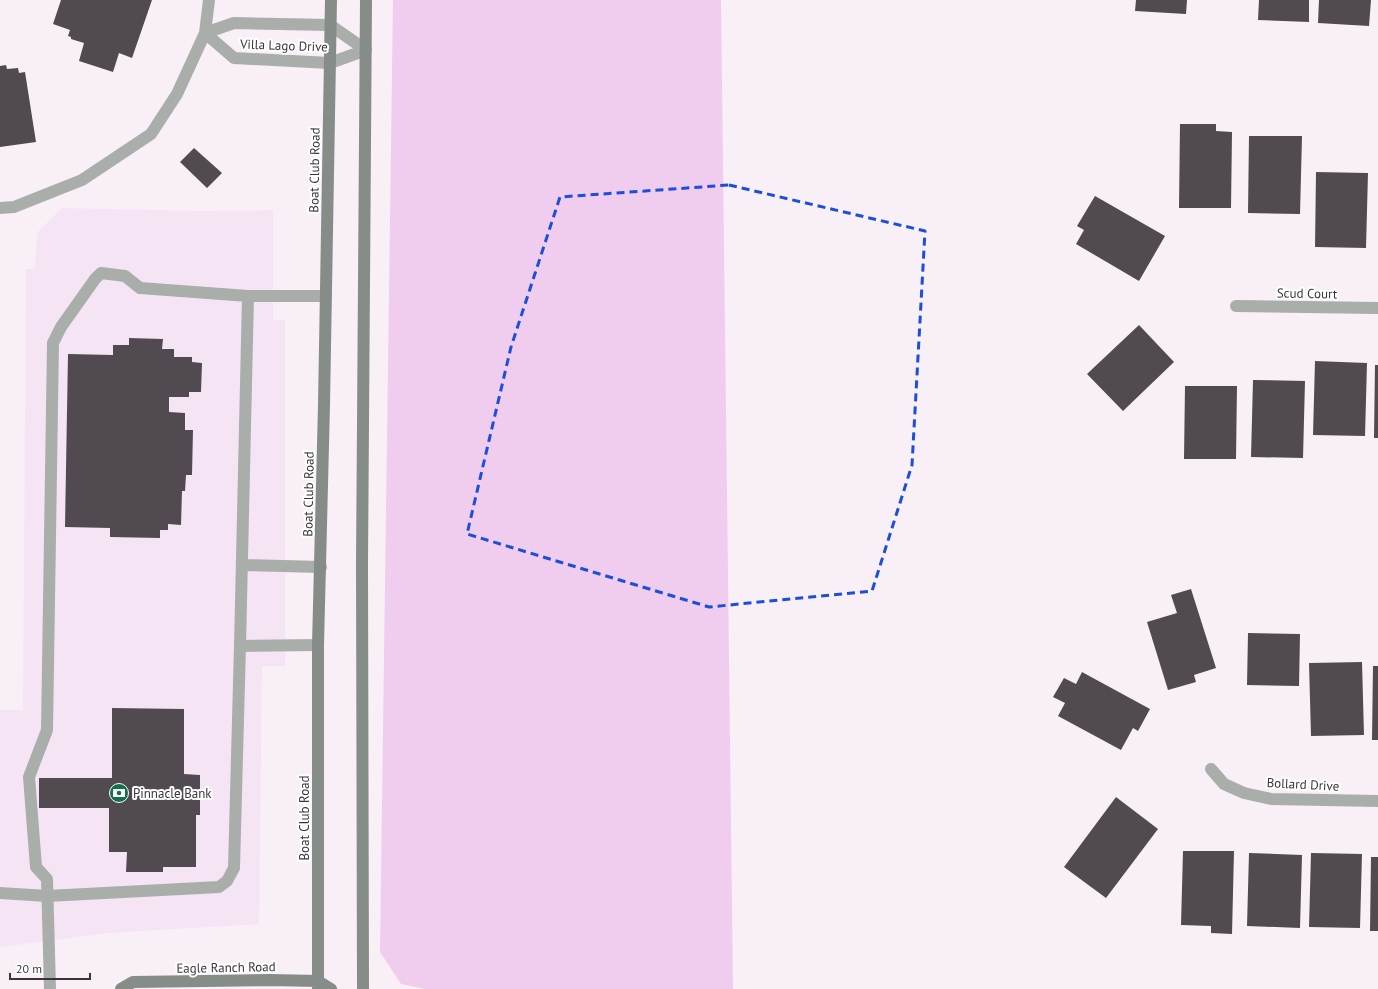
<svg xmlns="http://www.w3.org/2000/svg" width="1378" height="989" font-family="'PT Sans',sans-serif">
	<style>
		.built { fill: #f5e5f4 }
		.green { fill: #f0cdee }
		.building { fill: #514a51 }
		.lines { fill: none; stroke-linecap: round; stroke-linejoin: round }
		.lane { stroke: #a9aeab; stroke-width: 12 }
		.street { stroke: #a9aeab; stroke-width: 12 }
		.secondary { stroke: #868d88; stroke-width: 12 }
		.marked { fill: none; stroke: #1d4ed8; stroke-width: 3; stroke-dasharray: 8 5; stroke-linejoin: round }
		.labels { text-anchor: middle; stroke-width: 4; stroke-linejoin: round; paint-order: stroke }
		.street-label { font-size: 13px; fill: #383538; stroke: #fff }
		.poi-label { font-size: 13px; fill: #383538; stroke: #fff; text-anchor: start }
	</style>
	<rect width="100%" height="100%" fill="#f8eff7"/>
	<!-- built -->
	<path class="built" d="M62 208 201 211 273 210V320H285V666H262L259 924 108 933 0 947V710H23L26 269H35L37 233Z"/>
	<!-- green -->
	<path class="green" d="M393 0H721L733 989H425L401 984 380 952Z"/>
	<!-- building -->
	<path class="building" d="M61 0H152L132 58 119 53 113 72 79 61 84 43 71 39V37L68 36 70 30 53 24Z
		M1136 0H1187L1186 14 1135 11Z
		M1259 0H1309V22L1258 20Z
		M1319 0H1371L1369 26 1318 23Z
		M6 65 7 69 18 68 19 73 25 72 36 142 0 147V66Z
		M1180 124H1216V131L1232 132 1231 208H1179Z
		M1249 136H1302L1300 214 1248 213Z
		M194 148 222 173 207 188 180 162Z
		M1316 172 1368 173 1366 248 1315 247Z
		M1095 196 1165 236 1139 281 1076 244 1084 230 1077 226Z
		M1139 325 1174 362 1123 411 1087 374Z
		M129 338 163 339 162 349H174V357H192V362L202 363 201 392H189V397H169V412L185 413V430H193L192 475H186L185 491H182L181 525 168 524V530H160V538L110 537V528L65 527 68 354 113 355V345H129Z
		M1315 361 1367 363 1365 436 1313 435Z
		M1375 365H1378V438H1374Z
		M1253 380 1305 381 1303 458 1251 457Z
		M1185 386H1237L1236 459H1184Z
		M1191 589 1216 668 1194 675 1196 682 1168 690 1147 622 1177 613 1171 595Z
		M1248 633 1300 634 1299 686 1247 685Z
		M1362 662 1364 735 1311 736 1309 663Z
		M1373 666H1378V740H1372Z
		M1082 672 1150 709 1138 731 1133 728 1121 750 1058 716 1065 703 1053 697 1064 678 1076 684Z
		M112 708 184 709V774L200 775V815H196V867H163V872H126L127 852H109V808H39V778H112Z
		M1116 797 1158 829 1106 898 1064 867Z
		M1183 851H1234L1232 934 1211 933V926L1181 925Z
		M1249 853 1302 855 1300 928 1247 926Z
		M1311 853 1362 854 1360 928 1309 927Z
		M1371 857H1378V931H1370Z"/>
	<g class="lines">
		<!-- lane -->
		<path class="lane" d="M205 33 234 58 330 63 366 50
			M205 33 234 23 330 25 366 50
			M0 208 14 207 82 180 151 134 177 94 205 33 209 0
			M242 565 321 567
			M240 646 248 296
			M0 893 47 896 219 887 227 881 234 868 240 646 318 645
			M50 989 47 879 36 867 29 777 47 730 53 343 61 327 95 279 101 273 125 276 140 288 248 296H326"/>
		<!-- street -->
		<path class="street" d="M1236 306 1378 308
			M1211 769 1224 784 1244 793 1271 799 1378 801"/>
		<!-- secondary -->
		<path class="secondary" d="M121 989 133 982 270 980 318 981 331 989
			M318 989V645L324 405 331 0
			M363 989 362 564 366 0"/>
	</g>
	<!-- marked area -->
	<path class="marked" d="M729 185 925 231 912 465 872 591 709 607 467 534 511 347 560 197Z"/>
	<!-- icons -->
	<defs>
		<symbol id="bank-disc" viewBox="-11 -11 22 22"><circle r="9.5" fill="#137147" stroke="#fff"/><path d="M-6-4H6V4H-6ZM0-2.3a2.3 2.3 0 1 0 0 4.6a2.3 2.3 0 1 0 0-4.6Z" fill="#fff"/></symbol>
	</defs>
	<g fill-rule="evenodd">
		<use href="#bank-disc" x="108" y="782" width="22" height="22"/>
	</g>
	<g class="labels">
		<!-- street labels -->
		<g class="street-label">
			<text transform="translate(284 45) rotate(2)" y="5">Villa Lago Drive</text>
			<text transform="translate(314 170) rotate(-89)" y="5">Boat Club Road</text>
			<text transform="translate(1307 293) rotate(1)" y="5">Scud Court</text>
			<text transform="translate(308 494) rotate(-89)" y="5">Boat Club Road</text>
			<text transform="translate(1303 784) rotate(3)" y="5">Bollard Drive</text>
			<text transform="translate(304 818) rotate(-90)" y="5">Boat Club Road</text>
			<text transform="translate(226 967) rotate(-1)" y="5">Eagle Ranch Road</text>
		</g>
		<!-- poi labels -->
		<g class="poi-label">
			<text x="133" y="798">Pinnacle Bank</text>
		</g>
	</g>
	<!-- scale -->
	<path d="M10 973v6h80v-6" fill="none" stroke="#383538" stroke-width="2"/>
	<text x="16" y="973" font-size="12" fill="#383538" stroke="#ffffff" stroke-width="3" paint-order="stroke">20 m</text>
</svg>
